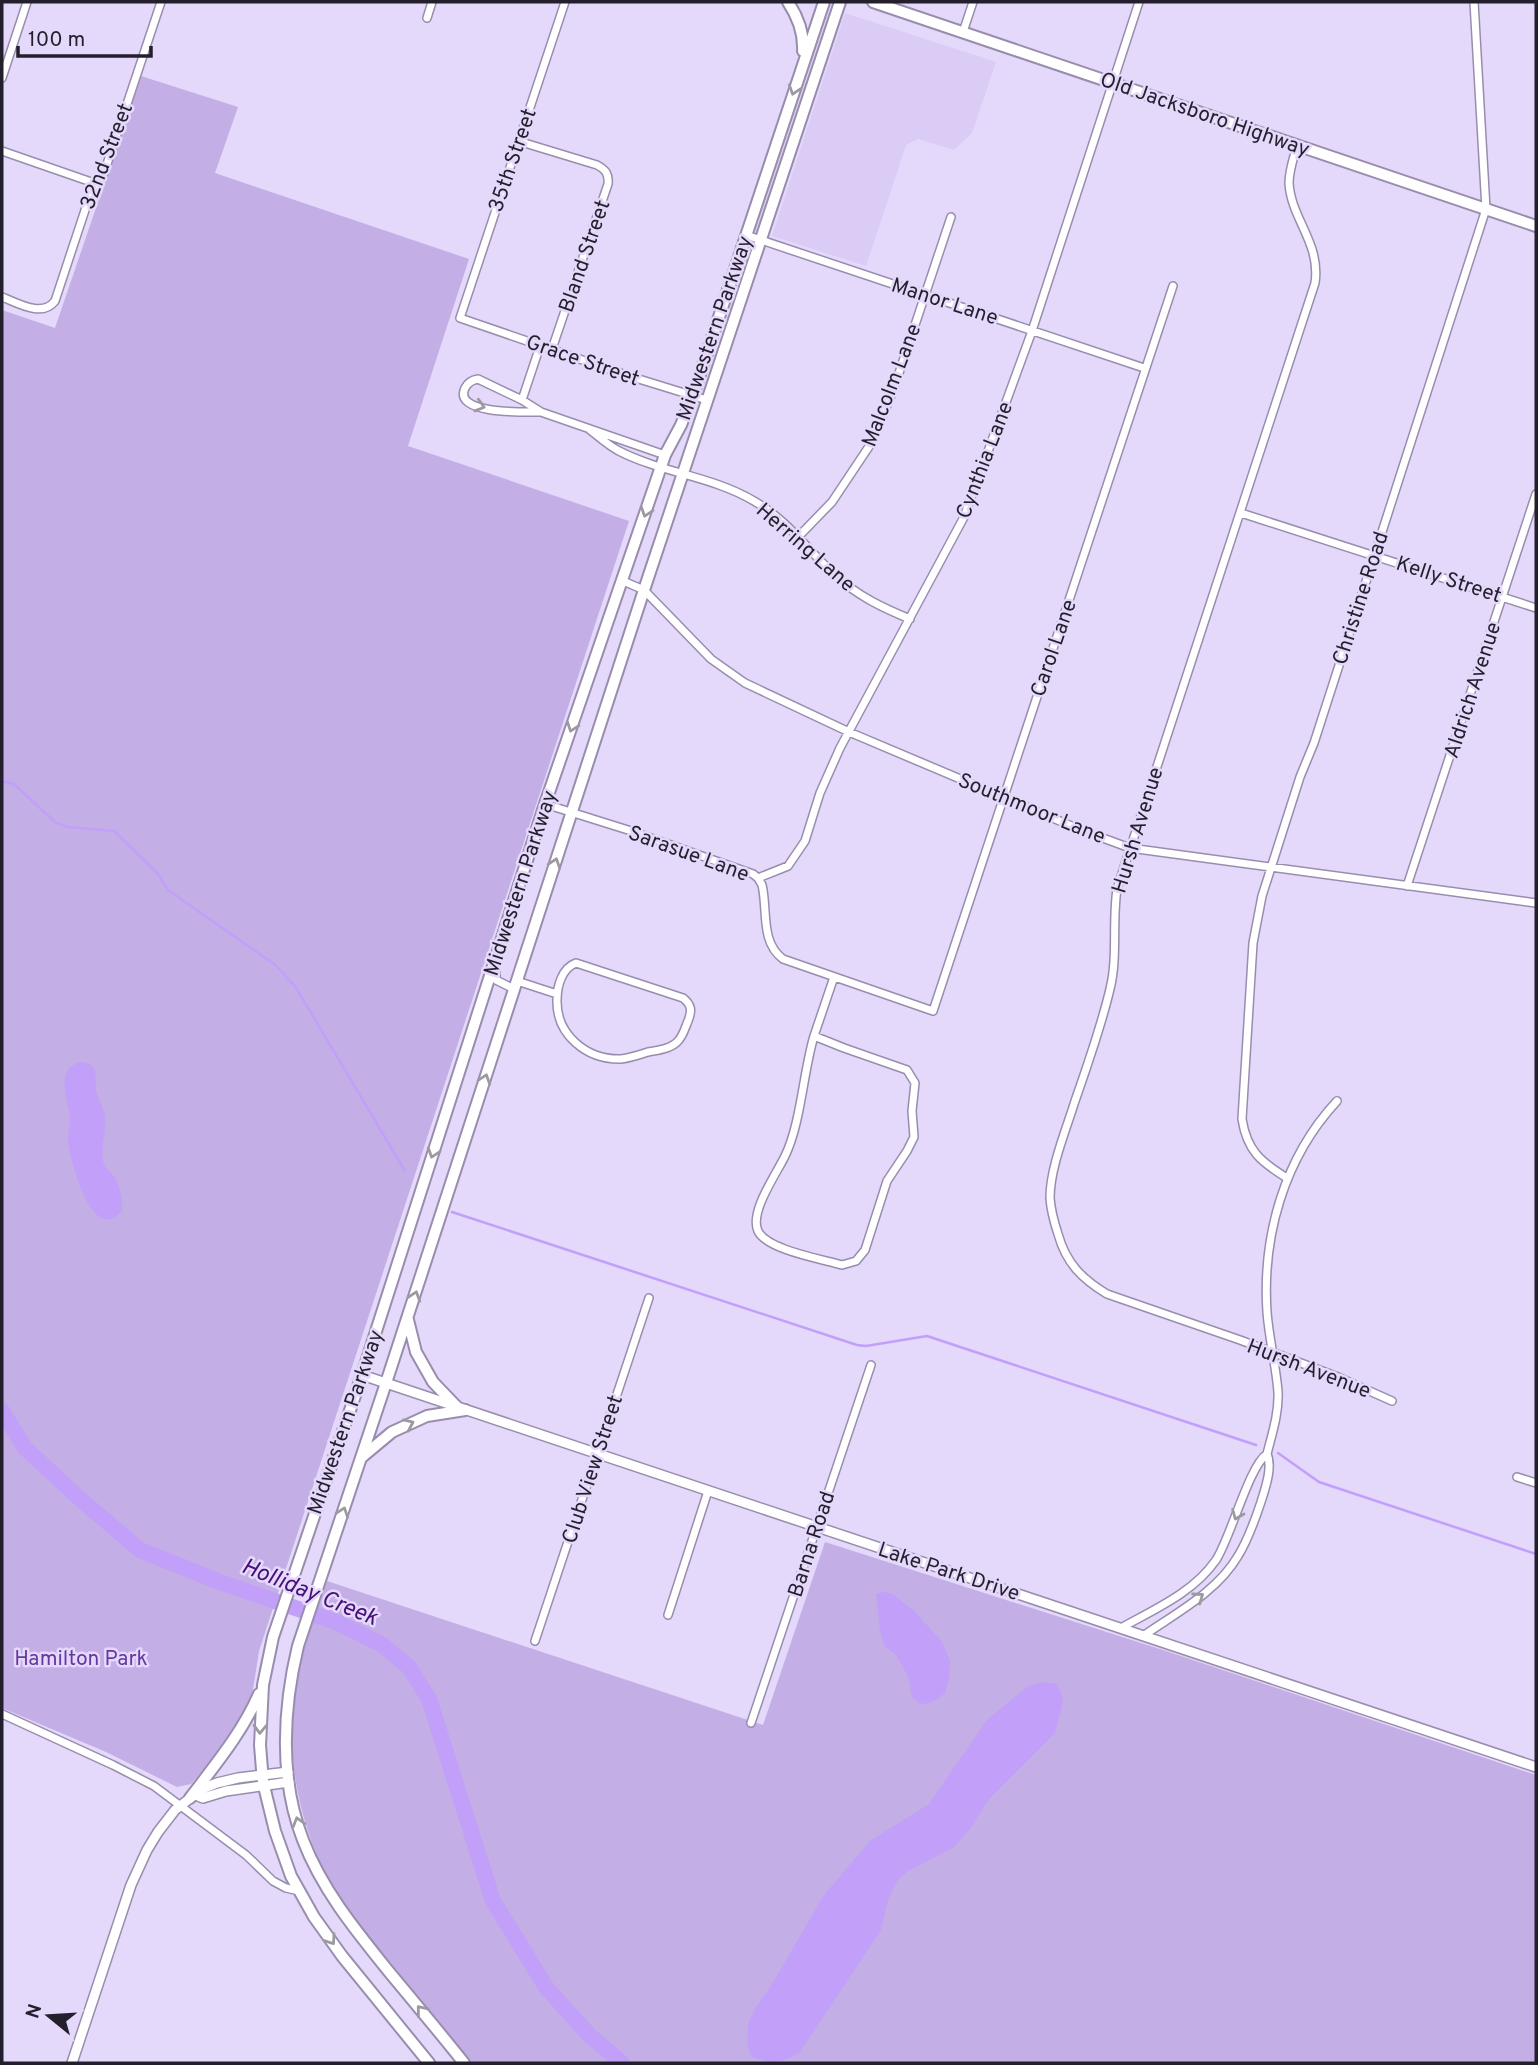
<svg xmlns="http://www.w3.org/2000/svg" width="1538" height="2065" font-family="Overpass,sans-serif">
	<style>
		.built { fill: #dbccf6 }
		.green { fill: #c3aee6 }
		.water { fill: #c29ff9 }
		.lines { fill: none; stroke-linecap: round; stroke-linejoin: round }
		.stream { stroke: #c29ff9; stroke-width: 2.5 }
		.river { stroke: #c29ff9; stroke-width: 16 }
		.minor-casing { stroke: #998dae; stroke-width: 10 }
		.tertiary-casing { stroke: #998dae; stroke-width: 12 }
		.secondary-casing { stroke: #998dae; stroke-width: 14 }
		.minor { stroke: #fff; stroke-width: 7 }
		.tertiary { stroke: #fff; stroke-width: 9 }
		.secondary { stroke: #fff; stroke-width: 10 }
		.oneway { stroke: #9c9aa0 }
		.labels { text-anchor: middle; stroke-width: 5; stroke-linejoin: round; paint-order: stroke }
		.street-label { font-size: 21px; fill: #241f2c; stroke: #e4d8fb }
		.park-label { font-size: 21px; fill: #67389e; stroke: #e4d8fb }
		.water-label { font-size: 23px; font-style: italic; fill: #470f78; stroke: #e4d8fb }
	</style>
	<rect width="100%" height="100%" fill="#e4d8fb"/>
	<!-- built -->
	<path class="built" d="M845 13 996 62 972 133 954 150 918 139 906 145 866 266 772 236Z"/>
	<!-- green -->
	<path class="green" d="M141 76 238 107 215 173 469 259 408 446 629 521 259 1651 251 1702 213 1759 191 1784 177 1787 106 1752 2 1708V310L55 328Z
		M825 1542 1166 1651 1536 1775V2063H472C441 2027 410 1990 381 1952 360 1927 334 1895 321 1865 298 1813 287 1755 293 1698 298 1658 314 1619 327 1581L763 1725Z"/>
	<!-- water -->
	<path class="water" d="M79 1062C101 1063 94 1075 96 1090 97 1099 104 1107 105 1116 107 1131 100 1146 103 1161 104 1168 111 1172 115 1178 121 1187 122 1201 122 1211 92 1246 71 1162 68 1142 67 1135 70 1128 70 1121 70 1105 60 1087 67 1072 69 1066 74 1065 79 1062Z
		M883 1592 893 1594 914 1611 942 1642 950 1661 949 1679 945 1693 936 1700 925 1704 919 1703 912 1697 908 1676 896 1655 884 1645 880 1630 876 1594Z
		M1044 1682 1056 1684 1060 1690 1063 1700 1055 1733 988 1800 970 1829 954 1847 908 1871 897 1881 888 1900 881 1930 800 2052C782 2063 773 2065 752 2057L747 2044 748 2024 756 2007 769 1989 824 1895 870 1841 929 1804 986 1721 1028 1686Z"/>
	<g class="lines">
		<!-- stream -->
		<path class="stream" d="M2 781 14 784 56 823 68 827 114 831 158 874 168 890 274 964 295 986 405 1171
			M452 1212 857 1345 866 1346 927 1336 1256 1445
			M1278 1453 1319 1482 1536 1554"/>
		<!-- river -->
		<path class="river" d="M2 1411 25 1448 79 1498 140 1550 220 1582 336 1622 381 1644 409 1667 429 1699 493 1901 546 1987 589 2035 622 2063"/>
		<defs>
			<path id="minor" d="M565 2 460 318 629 376 707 400
				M427 18 432 2
				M963 32 973 2
				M2 78 27 2
				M518 141 597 165C606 170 609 174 608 184L552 349
				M1297 145C1294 157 1289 170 1289 183 1291 219 1321 243 1315 283L1117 889C1112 922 1118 957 1110 989 1101 1027 1088 1064 1075 1101 1066 1130 1050 1168 1050 1198 1051 1211 1054 1222 1058 1234 1066 1263 1082 1279 1107 1294L1240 1340 1338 1377 1392 1401
				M2 151 97 184
				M746 235 1144 368
				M2 297C18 303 42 318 55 301L90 195 104 173 161 2
				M522 400 540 346
				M541 412C527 412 452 415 465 388 468 382 472 380 478 379L522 400 541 412 665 455
				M589 429C599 437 609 446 619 451 662 473 712 476 754 501 790 522 807 550 836 576 858 596 883 608 910 619
				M1241 513 1536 608
				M799 536 832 502 870 445 893 391 951 217
				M623 581 644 590 711 659 745 683 849 732 1081 830 1130 848 1536 903
				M545 804 628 830 753 874 758 878 762 885C768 910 760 942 783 959L933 1011 1173 286
				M758 878 788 866 805 841 820 793 840 748 964 517 1032 331 1139 2
				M1407 886 1536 494
				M576 963 683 998C692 1005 692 1011 688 1021 685 1028 683 1036 678 1041 671 1049 658 1050 648 1052 639 1055 630 1058 621 1059 587 1060 556 1035 557 1000 557 986 562 968 576 963Z
				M496 968V980L514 989
				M517 981 557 994
				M814 1036 844 1048 907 1070 915 1083 912 1111 914 1137 907 1151 887 1181 865 1250 856 1261 842 1265C822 1259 767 1250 758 1231 749 1212 777 1173 785 1156 801 1123 803 1073 814 1036Z
				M814 1036 834 977
				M1287 1178C1261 1162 1247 1151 1242 1119L1253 943 1262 896 1300 777 1314 743 1486 209 1474 2
				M1517 1477 1536 1483
				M668 1615 708 1491
				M1121 1628C1155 1609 1193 1593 1216 1560 1231 1537 1249 1466 1267 1454 1272 1434 1279 1413 1278 1392 1276 1365 1269 1339 1267 1312 1262 1236 1284 1158 1337 1101
				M1143 1636C1176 1613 1217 1592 1238 1556 1248 1540 1255 1520 1261 1502 1265 1489 1273 1467 1267 1454
				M535 1641 649 1298
				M2 1714 113 1765 154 1786 246 1855 273 1881 286 1888 299 1891
				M751 1723 871 1365"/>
			<path id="tertiary" d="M362 1375 1536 1767
				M196 1795 203 1798 226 1791 289 1782
				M72 2063 131 1885 147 1850 158 1832 175 1810 202 1789 217 1783 238 1778 288 1772"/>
			<path id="secondary" d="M788 2C798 17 804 33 803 51
				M873 2 1536 226
				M408 1320 416 1352 433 1382 457 1407
				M362 1457 392 1432 427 1416 465 1410
				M190 1798C215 1765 242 1733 259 1694
				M429 2063 342 1956 314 1917 291 1876 275 1831 263 1782 260 1745 263 1685 273 1637 362 1375 545 804 665 455 681 425 693 395 824 2
				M464 2063C440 2033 415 2003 390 1973 357 1932 322 1890 303 1840 279 1779 283 1708 298 1646L386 1383 644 590 840 2"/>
		</defs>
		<!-- minor casing -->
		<use href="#minor" class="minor-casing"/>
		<!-- tertiary casing -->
		<use href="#tertiary" class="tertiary-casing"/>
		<!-- secondary casing -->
		<use href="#secondary" class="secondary-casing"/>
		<!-- minor -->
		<use href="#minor" class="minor"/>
		<!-- tertiary -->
		<use href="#tertiary" class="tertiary"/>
		<!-- secondary -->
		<use href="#secondary" class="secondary"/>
	</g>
	<!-- one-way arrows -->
	<defs><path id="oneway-chevron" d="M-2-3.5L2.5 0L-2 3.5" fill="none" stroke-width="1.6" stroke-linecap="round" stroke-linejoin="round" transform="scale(1.75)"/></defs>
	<g class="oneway">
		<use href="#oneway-chevron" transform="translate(794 90) rotate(108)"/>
		<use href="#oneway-chevron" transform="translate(480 406) rotate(16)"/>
		<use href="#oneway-chevron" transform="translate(646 512) rotate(108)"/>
		<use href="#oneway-chevron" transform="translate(572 727) rotate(109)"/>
		<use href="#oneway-chevron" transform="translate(555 863) rotate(-72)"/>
		<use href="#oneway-chevron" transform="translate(485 1079) rotate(-72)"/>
		<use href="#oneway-chevron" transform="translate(433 1153) rotate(108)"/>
		<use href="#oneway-chevron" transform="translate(415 1296) rotate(-72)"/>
		<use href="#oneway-chevron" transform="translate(409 1424) rotate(-24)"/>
		<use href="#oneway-chevron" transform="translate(343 1512) rotate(-71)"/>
		<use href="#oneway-chevron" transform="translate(1237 1515) rotate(112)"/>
		<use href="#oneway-chevron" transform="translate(1199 1597) rotate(-35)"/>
		<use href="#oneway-chevron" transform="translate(260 1729) rotate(92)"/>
		<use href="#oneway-chevron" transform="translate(298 1822) rotate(-106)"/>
		<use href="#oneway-chevron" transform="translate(331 1940) rotate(55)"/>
		<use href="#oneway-chevron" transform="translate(421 2010) rotate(-129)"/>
	</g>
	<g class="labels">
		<!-- street labels -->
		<g class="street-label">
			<text transform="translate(1205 114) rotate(19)" y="7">Old Jacksboro Highway</text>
			<text transform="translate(106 156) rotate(-69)" y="7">32nd Street</text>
			<text transform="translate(512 160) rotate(-71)" y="7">35th Street</text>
			<text transform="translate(584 256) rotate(-71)" y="7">Bland Street</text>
			<text transform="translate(945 301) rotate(18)" y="7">Manor Lane</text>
			<text transform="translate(714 328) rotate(-71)" y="7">Midwestern Parkway</text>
			<text transform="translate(583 360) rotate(19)" y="7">Grace Street</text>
			<text transform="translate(891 385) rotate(-69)" y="7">Malcolm Lane</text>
			<text transform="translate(984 460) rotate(-69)" y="7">Cynthia Lane</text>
			<text transform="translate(806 547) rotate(41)" y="7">Herring Lane</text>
			<text transform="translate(1449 579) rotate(18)" y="7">Kelly Street</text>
			<text transform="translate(1360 598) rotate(-72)" y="7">Christine Road</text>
			<text transform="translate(1053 648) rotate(-71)" y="7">Carol Lane</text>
			<text transform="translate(1472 690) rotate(-72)" y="7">Aldrich Avenue</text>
			<text transform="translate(1032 808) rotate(22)" y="7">Southmoor Lane</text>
			<text transform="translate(1137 830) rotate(-73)" y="7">Hursh Avenue</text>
			<text transform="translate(689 853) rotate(20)" y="7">Sarasue Lane</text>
			<text transform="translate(520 883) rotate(-72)" y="7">Midwestern Parkway</text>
			<text transform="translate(1309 1368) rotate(21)" y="7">Hursh Avenue</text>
			<text transform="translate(345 1422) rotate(-71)" y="7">Midwestern Parkway</text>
			<text transform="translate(592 1469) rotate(-72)" y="7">Club View Street</text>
			<text transform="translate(811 1544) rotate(-72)" y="7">Barna Road</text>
			<text transform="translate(949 1571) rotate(18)" y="7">Lake Park Drive</text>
		</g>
		<!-- park labels -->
		<g class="park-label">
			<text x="81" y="1665">Hamilton Park</text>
		</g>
		<!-- water labels -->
		<g class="water-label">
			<text transform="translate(310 1591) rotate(22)" y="8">Holliday Creek</text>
		</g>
	</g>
	<!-- border -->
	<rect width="1538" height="2065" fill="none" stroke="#241f2c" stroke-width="7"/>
	<!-- north arrow -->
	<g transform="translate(49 2016) rotate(288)" stroke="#e4d8fb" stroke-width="5" paint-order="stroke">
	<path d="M0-5L12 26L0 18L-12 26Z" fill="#241f2c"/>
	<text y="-10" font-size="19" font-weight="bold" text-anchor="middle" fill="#241f2c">N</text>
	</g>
	<!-- scale -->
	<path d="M18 46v10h133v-10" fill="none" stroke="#241f2c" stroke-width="3.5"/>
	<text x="28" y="46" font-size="21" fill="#241f2c" stroke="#e4d8fb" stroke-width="5" paint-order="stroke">100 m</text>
</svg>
